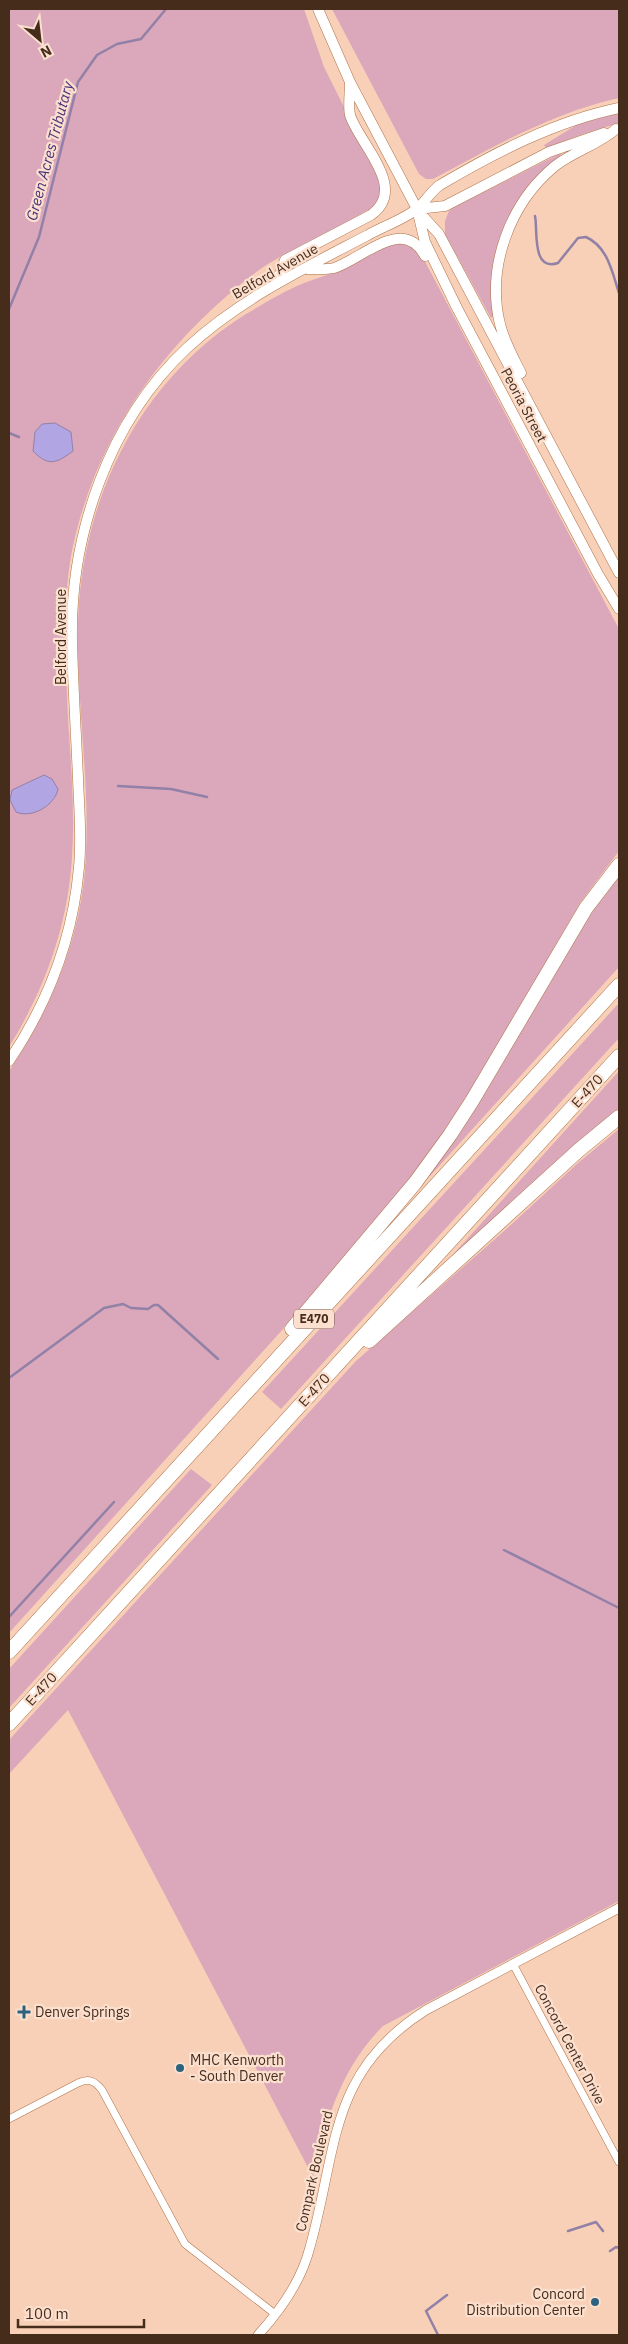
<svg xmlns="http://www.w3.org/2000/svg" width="628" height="2344" font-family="'IBM Plex Sans',sans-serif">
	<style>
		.green { fill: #dba7bb }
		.water { fill: #b2a5e3; stroke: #9281a7 }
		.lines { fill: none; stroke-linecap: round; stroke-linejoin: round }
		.stream { stroke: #9281a7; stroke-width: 2.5 }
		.minor-casing { stroke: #ae7249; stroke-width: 8 }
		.tertiary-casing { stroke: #ae7249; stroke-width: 10 }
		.secondary-casing { stroke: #ae7249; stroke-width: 11 }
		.motorway-casing { stroke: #ae7249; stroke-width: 15 }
		.minor { stroke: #fff; stroke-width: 7 }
		.tertiary { stroke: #fff; stroke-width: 9 }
		.secondary { stroke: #fff; stroke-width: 10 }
		.motorway { stroke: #fff; stroke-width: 14 }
		.poi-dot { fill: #2c627d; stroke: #fce0cf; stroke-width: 2 }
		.labels { text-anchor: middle; stroke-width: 4.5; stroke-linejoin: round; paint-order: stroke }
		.shield { fill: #fce0cf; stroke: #7d6251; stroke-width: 1 }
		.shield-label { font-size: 12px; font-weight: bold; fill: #462c1b }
		.street-label { font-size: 14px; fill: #462c1b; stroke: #fce0cf }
		.poi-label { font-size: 14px; fill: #462c1b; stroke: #fce0cf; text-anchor: start }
		.water-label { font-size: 15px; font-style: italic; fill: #48327b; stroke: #fce0cf }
	</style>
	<rect width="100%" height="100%" fill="#f8d0b7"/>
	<!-- green -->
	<path class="green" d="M9 9H304L324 67 381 181 379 200 372 208C349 221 326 233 302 245 288 253 273 260 259 270 165 340 93 439 71 556 62 610 66 665 68 719 71 765 75 811 72 857 68 925 45 989 9 1047Z
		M332 9H619V98C552 113 493 147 433 179H426L419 174Z
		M619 113V123L583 134 546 148 544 145 578 124Z
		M561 153 560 157 506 224 494 316 491 318 445 234V221L449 211 454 207Z
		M401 242 420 252 619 629V851L580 903 465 1102 419 1169 292 1319 9 1633V1071C48 1013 76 950 84 880 93 795 76 709 78 624 81 499 139 381 246 314 265 303 284 291 304 283 318 278 333 273 346 267 365 259 381 247 401 242Z
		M619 875V967L430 1176 427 1174 494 1074 600 899Z
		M619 1003V1038L281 1409 262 1392Z
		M619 1071V1110L585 1138 449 1261 448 1260Z
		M619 1129V1901L383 2026C341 2068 326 2120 313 2177L68 1710 9 1774V1740L356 1361 503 1232 578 1163Z
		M191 1469 212 1485 9 1708V1669Z"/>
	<!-- water -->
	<path class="water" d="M55 423 71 432 73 451C58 462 49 468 33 451L35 432 42 424Z
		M44 775 52 779 58 789C55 805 32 819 16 812L10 800 12 790Z"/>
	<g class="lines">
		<!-- stream -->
		<path class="stream" d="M535 216C538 229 531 272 558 263L578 238 586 237C608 247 612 272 619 293
			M9 309 39 237 78 82 97 55 117 44 141 39 166 9
			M9 433 19 437
			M118 786 171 789 207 797
			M9 1378 104 1308 123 1304 131 1308 148 1309 154 1305H158L218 1359
			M504 1550 619 1608
			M9 1617 114 1502
			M568 2231 596 2222 603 2231
			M610 2251 616 2247 619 2248
			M438 2335 426 2311 447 2295"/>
		<defs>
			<path id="minor" d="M513 1964 619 2162
				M9 2119 78 2083C89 2078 95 2081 102 2090L185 2244 275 2314"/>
			<path id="tertiary" d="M258 2335C280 2311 302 2279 310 2247 338 2148 328 2072 426 2010L619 1908"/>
			<path id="secondary" d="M318 9 350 82 417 209 425 242 457 308 598 574 619 609
				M417 209 445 206 549 152 604 133
				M417 210 439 234 619 573
				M307 269C315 269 326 270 334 268 362 259 403 215 425 256
				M276 284 285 260 371 215C409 188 359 144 350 115 348 106 350 92 350 83
				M521 373C513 357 504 341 500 324 486 267 510 203 555 166 574 151 598 145 616 129
				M9 1061C48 1003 73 937 79 867 82 837 79 808 78 778 76 732 73 686 72 640 70 534 109 421 187 348 240 299 305 268 368 235 384 226 405 219 418 208 426 201 431 191 440 185 496 152 556 121 619 108"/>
			<path id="motorway" d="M292 1329 415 1183 450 1135 472 1101 586 908 619 865
				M369 1341 579 1150 619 1117
				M9 1652 619 985
				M9 1724 619 1056"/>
		</defs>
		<!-- minor casing -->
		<use href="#minor" class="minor-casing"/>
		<!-- tertiary casing -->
		<use href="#tertiary" class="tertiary-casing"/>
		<!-- secondary casing -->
		<use href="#secondary" class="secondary-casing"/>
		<!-- motorway casing -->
		<use href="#motorway" class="motorway-casing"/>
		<!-- minor -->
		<use href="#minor" class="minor"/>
		<!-- tertiary -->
		<use href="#tertiary" class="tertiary"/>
		<!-- secondary -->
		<use href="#secondary" class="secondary"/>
		<!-- motorway -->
		<use href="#motorway" class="motorway"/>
	</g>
	<!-- markers -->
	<g class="poi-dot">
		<path d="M21.5 2004.5h5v5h5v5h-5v5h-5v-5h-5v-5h5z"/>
		<circle cx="180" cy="2068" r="5"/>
		<circle cx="595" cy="2302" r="5"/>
	</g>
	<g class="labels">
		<!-- shield labels -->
		<rect class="shield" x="294" y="1309.5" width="40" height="19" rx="4"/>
		<g class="shield-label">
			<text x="314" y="1323">E470</text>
		</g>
		<!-- street labels -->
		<g class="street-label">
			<text transform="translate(275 271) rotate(-30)" y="5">Belford Avenue</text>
			<text transform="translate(524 405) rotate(62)" y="5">Peoria Street</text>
			<text transform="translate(61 637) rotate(-90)" y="5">Belford Avenue</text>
			<text transform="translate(587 1091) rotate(-48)" y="5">E-470</text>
			<text transform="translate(314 1390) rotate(-48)" y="5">E-470</text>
			<text transform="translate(41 1689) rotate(-48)" y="5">E-470</text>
			<text transform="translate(570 2044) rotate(62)" y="5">Concord Center Drive</text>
			<text transform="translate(314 2171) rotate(-77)" y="5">Compark Boulevard</text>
		</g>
		<!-- poi labels -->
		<g class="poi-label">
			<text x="35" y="2017">Denver Springs</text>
			<text x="190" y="2065">MHC Kenworth<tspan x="190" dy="16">- South Denver</tspan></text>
			<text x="585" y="2299" text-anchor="end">Concord<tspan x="585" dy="16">Distribution Center</tspan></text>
		</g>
		<!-- water labels -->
		<g class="water-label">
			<text transform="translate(50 151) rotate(-75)" y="5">Green Acres Tributary</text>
		</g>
	</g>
	<!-- border -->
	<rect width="628" height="2344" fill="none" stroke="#462c1b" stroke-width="20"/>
	<!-- north arrow -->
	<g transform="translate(40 40) rotate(152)" stroke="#fce0cf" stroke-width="4" paint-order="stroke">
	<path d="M0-4L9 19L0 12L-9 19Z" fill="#462c1b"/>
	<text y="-8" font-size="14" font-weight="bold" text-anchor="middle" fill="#462c1b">N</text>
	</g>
	<!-- scale -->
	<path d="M18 2319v8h126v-8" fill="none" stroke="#462c1b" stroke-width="2.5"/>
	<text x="25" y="2319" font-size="15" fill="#462c1b" stroke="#fce0cf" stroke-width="4" paint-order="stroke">100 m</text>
</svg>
